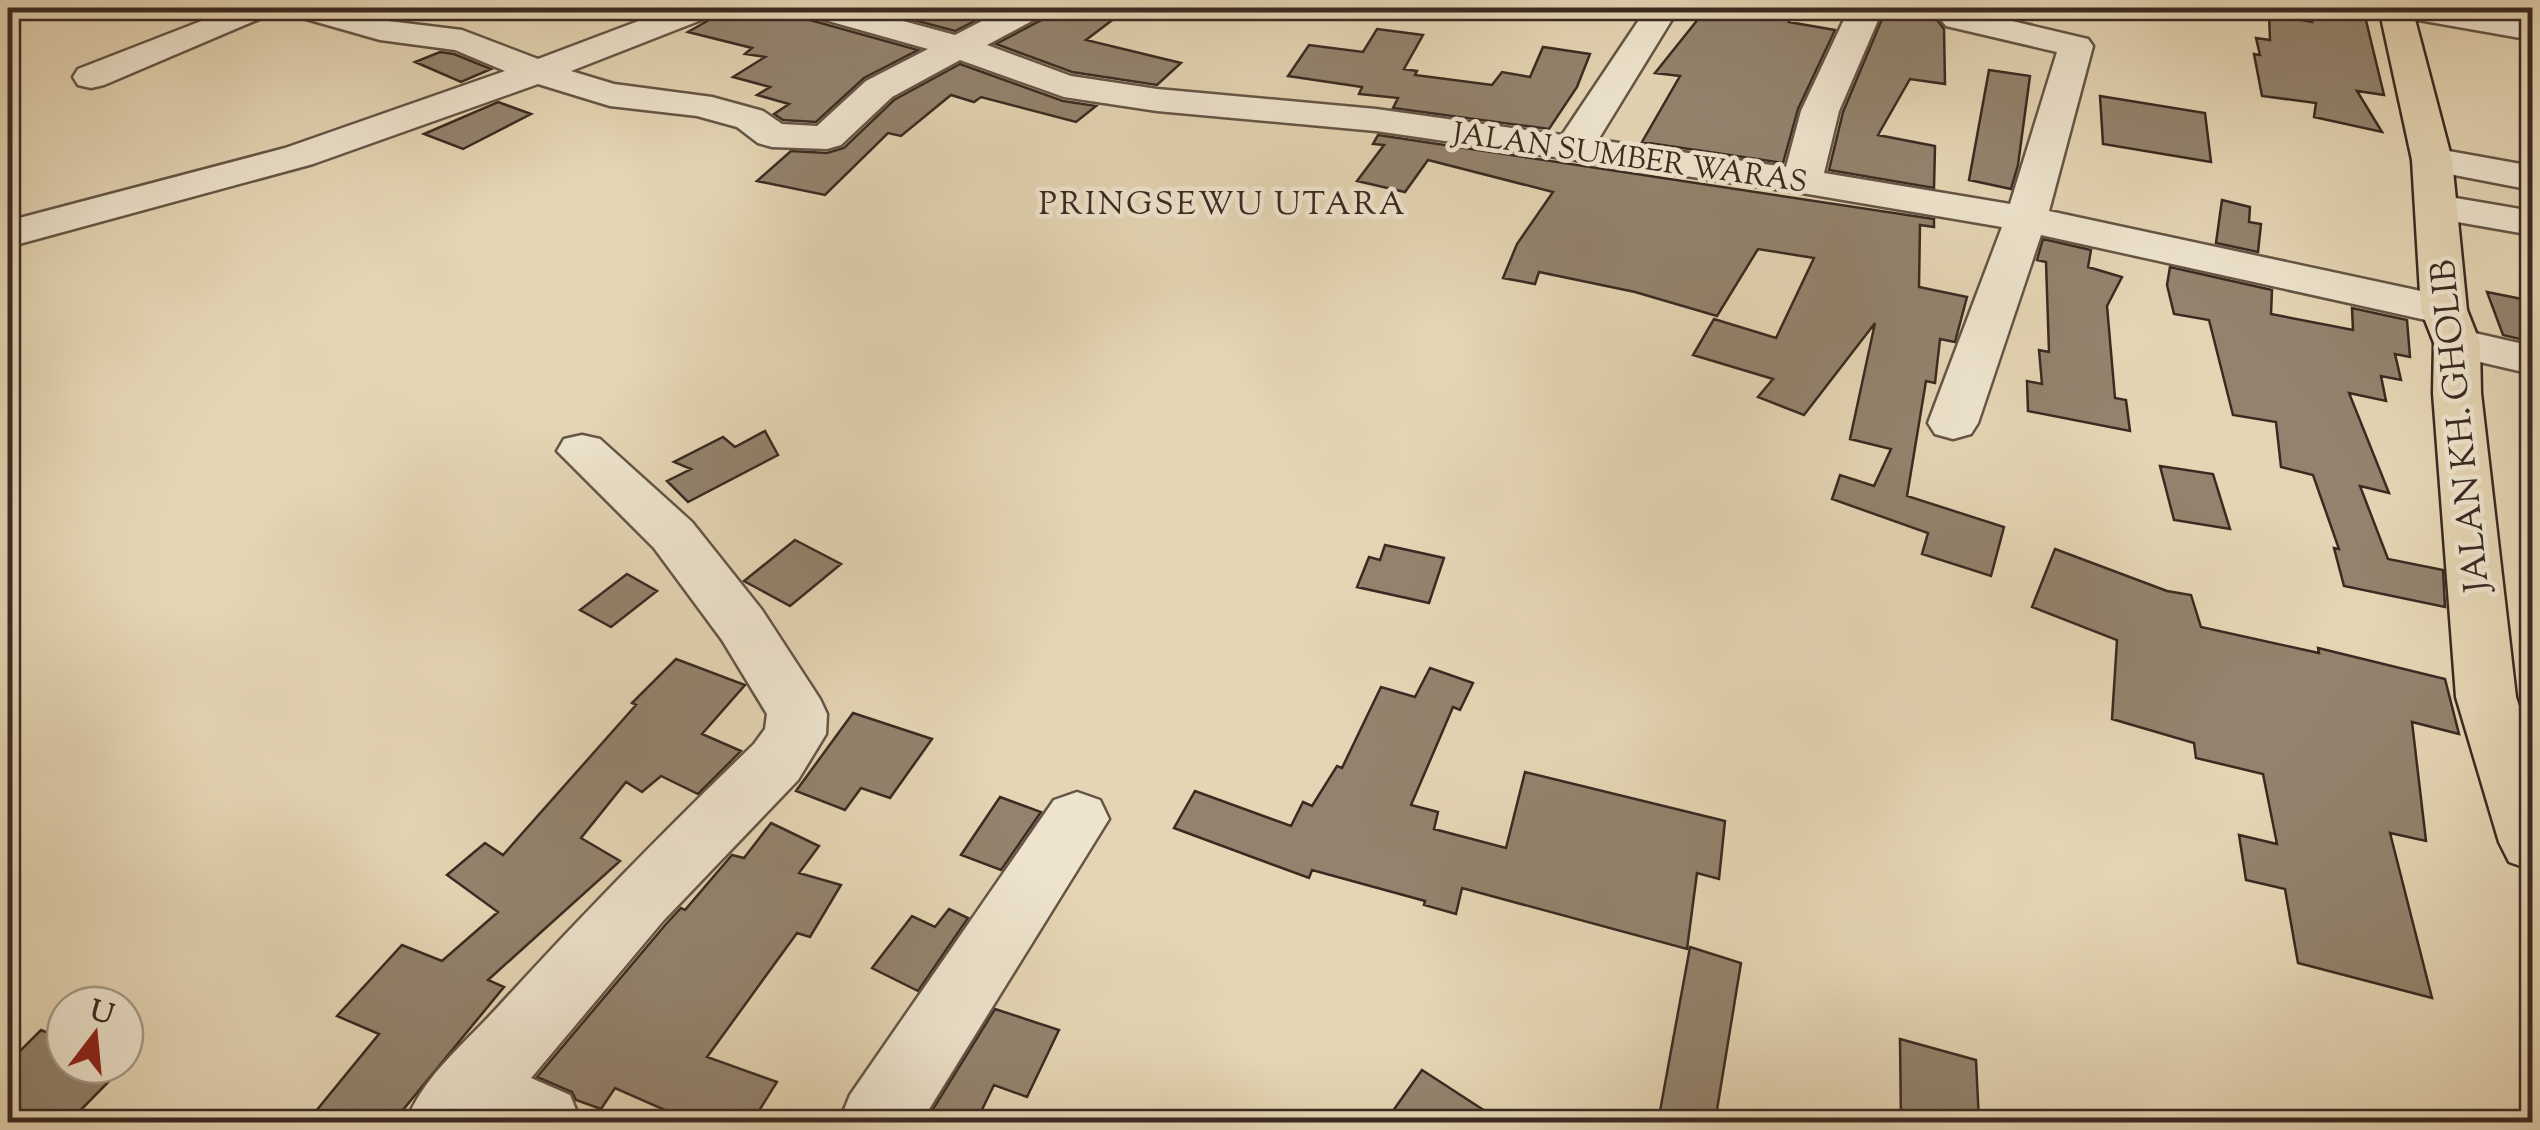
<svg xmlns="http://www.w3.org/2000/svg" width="2540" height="1130" font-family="'Sorts Mill Goudy',serif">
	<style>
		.building { fill: #93836e; stroke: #3a2a22; stroke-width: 2.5 }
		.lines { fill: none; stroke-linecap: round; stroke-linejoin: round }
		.minor-casing { stroke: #655546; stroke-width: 5 }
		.major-casing { stroke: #3a2a22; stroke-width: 5 }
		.minor { fill: #eee4ce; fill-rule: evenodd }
		.major { fill: #e5d5b4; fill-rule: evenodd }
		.labels { text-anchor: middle; stroke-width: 9; stroke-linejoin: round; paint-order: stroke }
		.far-street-label { font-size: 30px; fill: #3a2a22; stroke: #eee4ce }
		.far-quarter-label { font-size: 32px; letter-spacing: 2.5px; fill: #3a2a22; stroke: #eee4ce }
		.street-label { font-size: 35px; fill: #3a2a22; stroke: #eee4ce }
	</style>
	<rect width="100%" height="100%" fill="#e5d5b4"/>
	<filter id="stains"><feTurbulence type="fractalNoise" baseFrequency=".002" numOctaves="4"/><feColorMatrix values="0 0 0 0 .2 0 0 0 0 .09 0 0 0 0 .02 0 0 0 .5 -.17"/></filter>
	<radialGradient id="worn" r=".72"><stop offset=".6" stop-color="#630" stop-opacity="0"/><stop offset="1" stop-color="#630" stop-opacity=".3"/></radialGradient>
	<!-- building -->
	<path class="building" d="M730 8 760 15 761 8H799L806 19 918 50 864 78 816 122 783 120 774 114 789 104 757 95 770 87 733 77 765 57 745 54 752 48 688 32Z
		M868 8H1000L955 31Z
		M1051 8H1114L1104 15 1115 18 1086 40 1181 63 1157 85 1072 72 996 44 1045 18Z
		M1707 8H1797L1789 22 1835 30 1798 109 1783 163 1642 142 1680 76 1655 73Z
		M1884 8H1928L1944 29 1945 84 1910 79 1878 135 1935 146 1934 188 1829 170 1843 112 1885 12Z
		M2309 8H2363L2384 95 2357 91 2382 132 2314 117 2316 103 2262 96 2254 54 2260 55 2256 38 2270 40 2269 14 2312 22Z
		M1377 29 1423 35 1404 69 1417 71 1415 75 1492 85 1502 72 1530 77 1543 47 1590 54 1577 87 1549 129 1393 108 1398 98 1359 94 1362 87 1288 76 1309 45 1363 52Z
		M440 52 454 54 491 69 461 82 415 62Z
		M960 64 1063 101 1096 106 1076 122 981 97 974 102 951 95 901 136 888 133 825 195 757 181 791 151 827 153 844 148 894 100Z
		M1989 70 2030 76 2018 165 2011 189 1969 180Z
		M2100 96 2205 113 2211 162 2103 144Z
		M498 102 531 114 463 149 424 134Z
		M1378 135 1934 219V227L1920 225 1919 287 1967 297 1955 342 1940 339 1935 383 1926 381 1907 496 2004 527 1991 576 1922 554 1928 533 1832 499 1840 475 1874 486 1891 449 1850 439 1875 323 1804 415 1758 397 1773 379 1693 355 1714 319 1776 338 1814 258 1758 249 1717 316 1635 292 1539 272 1535 284 1503 278 1517 244 1553 192 1428 160 1405 192 1357 181 1384 145 1373 144Z
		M2222 200 2250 207 2249 222 2261 224 2258 252 2216 243Z
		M2043 239 2091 250 2088 267 2122 277 2107 306 2115 398 2126 400 2130 431 2028 411 2027 381 2042 384 2039 350 2049 352 2046 262 2037 260Z
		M2170 267 2272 290 2271 314 2353 330 2352 308 2407 320 2410 357 2395 354 2401 380 2381 376 2386 401 2349 393 2389 493 2360 486 2388 559 2443 570 2445 607 2344 586 2334 548 2339 549 2313 475 2281 467 2276 422 2233 415 2209 320 2174 314 2167 285Z
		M2487 292 2532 301V342L2503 335Z
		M765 431 778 455 688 502 667 481 691 469 674 462 723 437 735 447Z
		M2160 466 2213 474 2230 529 2174 520Z
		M795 540 841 564 790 606 744 581Z
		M1385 545 1444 558 1429 603 1357 587 1369 557 1380 560Z
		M2055 549 2167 591 2191 595 2201 627 2319 653 2318 648 2445 679 2459 734 2412 722 2426 841 2390 833 2432 998 2298 963 2285 889 2246 880 2239 835 2277 844 2263 774 2196 758 2194 743 2112 719 2117 640 2032 607Z
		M627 574 657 591 611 627 580 610Z
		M676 659 745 685 702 734 741 751 698 794 661 776 642 792 626 782 581 838 620 861 488 980 504 987 393 1122H307L379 1034 337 1016 402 945 442 961 498 912 447 875 485 843 503 855 636 705 632 703Z
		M1430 668 1473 683 1460 710 1453 707 1411 805 1438 812 1434 829 1506 848 1525 772 1725 821 1719 879 1697 873 1687 949 1462 888 1456 914 1424 905 1425 901 1312 870 1309 878 1174 828 1195 791 1291 826 1303 802 1312 806 1337 766 1342 768 1381 687 1415 697Z
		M853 713 932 739 890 798 861 788 845 810 796 791Z
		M1000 797 1041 812 1001 870 961 855Z
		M771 823 819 846 799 873 841 885 810 937 797 933 707 1057 777 1082 752 1122H692L615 1088 601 1109 576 1100 572 1092 537 1077 666 924 681 908 685 910 732 855 744 858Z
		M949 909 968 918 918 991 872 968 912 916 935 927Z
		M1690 947 1741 963 1715 1122H1658Z
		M995 1009 1059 1030 1027 1097 994 1085 976 1122H925Z
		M41 1030 65 1040V1065H125L69 1122H41L8 1108V1063Z
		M1900 1039 1976 1060 1979 1122H1901Z
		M1422 1070 1502 1122H1385Z"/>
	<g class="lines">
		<defs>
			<path id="minor" d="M8 8H33L28 15 8 21Z
				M235 8H331L380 20 462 30 538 59 673 8H718L714 15 571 71 614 84 712 97 763 111 782 124 817 126 866 81 928 49 807 15 803 8H855L955 35 1007 8H1047L1043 15 987 45 1071 76 1157 89 1376 109 1562 135 1647 8H1679L1598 140 1786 167 1801 111 1848 11 1851 8H1879L1882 11 1839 111 1824 173 2010 204 2057 52 1946 26 1932 8H1966L1970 11 2088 39 2093 46 2049 211 2444 296 2460 300 2467 310 2460 320 2444 324 2041 235 1978 423 1971 434 1953 439 1935 434 1928 423 2002 227 1802 193 1376 131 1157 111 1064 97 960 60 892 97 841 145 827 149 772 147 758 143 737 127 697 116 610 106 538 84 313 164 8 247V221L285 148 505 71 455 50 380 40 278 11 104 85 91 88 78 85 73 77 78 69Z
				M2390 8H2462L2532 20V40L2407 18 2395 15Z
				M2432 148 2532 166V190L2418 168 2412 160 2418 152Z
				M2438 195 2532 211V235L2423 216 2417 207 2423 198Z
				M2457 329 2532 346V374L2441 353 2434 343 2441 333Z
				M582 435 600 439 692 522 762 610 820 699 827 714 826 734 798 780 663 921 531 1078 570 1095 581 1122H406C422 1078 464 1044 496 1009 579 918 665 830 754 744L765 729 767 714 722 640 654 548 557 451 564 439Z
				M1077 792 1100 800 1109 819 921 1122H839L850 1095 1054 800Z"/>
			<path id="major" d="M2379 8H2412L2452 160 2467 310 2480 343 2481 393 2516 697 2532 746V870L2509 862 2499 842 2456 697 2433 393 2434 343 2421 310 2412 160Z"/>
		</defs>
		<!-- minor casing -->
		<use href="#minor" class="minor-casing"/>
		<!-- major casing -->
		<use href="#major" class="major-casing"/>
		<!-- minor -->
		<use href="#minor" class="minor"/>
		<!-- major -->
		<use href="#major" class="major"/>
	</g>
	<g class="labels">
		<!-- far-street labels -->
		<g class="far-street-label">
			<text transform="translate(1630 157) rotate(8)" y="10">JALAN SUMBER WARAS</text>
		</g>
		<!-- far-quarter labels -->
		<g class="far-quarter-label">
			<text x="1223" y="214">PRINGSEWU UTARA</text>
		</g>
		<!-- street labels -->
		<g class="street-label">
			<text transform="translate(2459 426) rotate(-96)" y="12">JALAN KH. GHOLIB</text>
		</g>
	</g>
	<!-- margin -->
	<rect width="2540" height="1130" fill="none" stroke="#e5d5b4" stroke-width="40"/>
	<rect x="10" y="10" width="2520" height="1110" fill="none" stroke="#3a2a22" stroke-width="5"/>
	<rect x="20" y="20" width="2500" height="1090" fill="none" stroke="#3a2a22" stroke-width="2.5"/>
	<!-- north arrow -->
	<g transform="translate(95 1035) rotate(16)"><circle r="48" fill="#eee4ce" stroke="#a69a89" stroke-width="2.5"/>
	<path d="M0-8L18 38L0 25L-18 38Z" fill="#8f2418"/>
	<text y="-15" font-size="28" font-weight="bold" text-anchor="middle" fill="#3a2a22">U</text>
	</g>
	<rect width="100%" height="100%" filter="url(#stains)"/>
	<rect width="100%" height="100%" fill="url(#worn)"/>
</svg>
